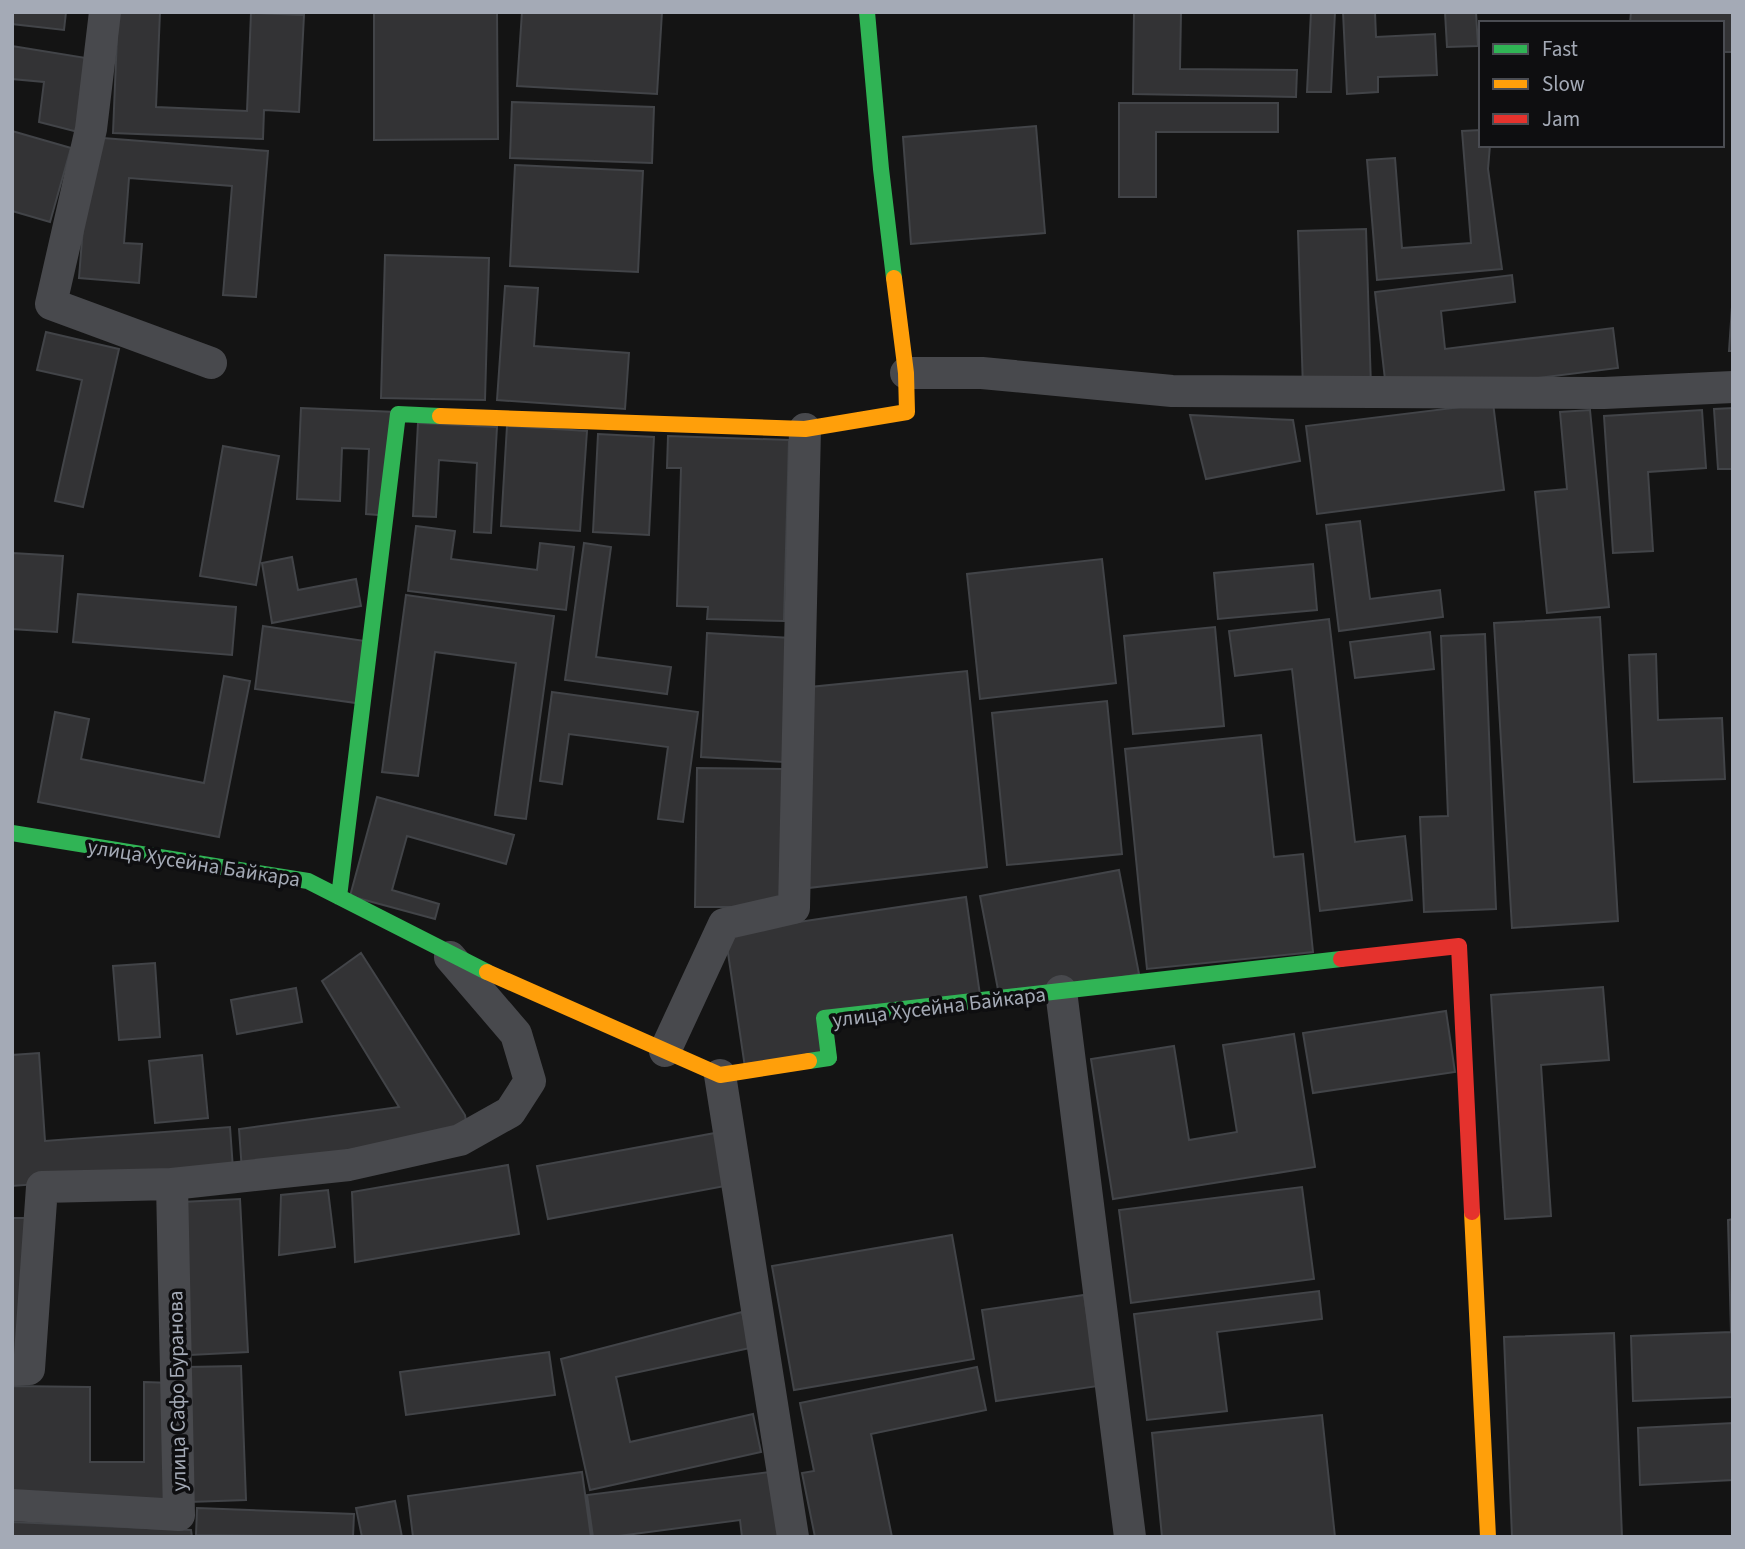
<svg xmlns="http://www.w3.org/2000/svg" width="1745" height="1549" font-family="'Source Sans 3',sans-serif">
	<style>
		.building { fill: #333335; stroke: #424448; stroke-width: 2 }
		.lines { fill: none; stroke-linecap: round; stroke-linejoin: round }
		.street { stroke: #48494d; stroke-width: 32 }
		.fast { stroke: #30b455; stroke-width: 16 }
		.slow { stroke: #ff9f0a; stroke-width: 16 }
		.jam { stroke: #e5322d; stroke-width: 16 }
		.labels { text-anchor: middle; stroke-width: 7; stroke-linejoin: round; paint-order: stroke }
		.street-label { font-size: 21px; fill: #a4aab6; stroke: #0e0e10 }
	</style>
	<rect width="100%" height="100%" fill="#141414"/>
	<!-- building -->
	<path class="building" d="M12 12H66L64 30 12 24Z
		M118 12H160L156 107 247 111 251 13 304 15 299 112 264 110 263 139 113 133Z
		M374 12H497L498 139 374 140Z
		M522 12H662L657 94 517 86Z
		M1134 12H1181L1180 69 1297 70 1296 97 1133 94Z
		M1311 12H1335L1331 92H1307Z
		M1343 12H1375L1376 37 1435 34 1437 75 1378 77V92L1347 94Z
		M1445 12H1476L1478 46 1447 47Z
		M1631 12H1733V52H1722V23H1630Z
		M12 46 86 58 78 132 39 122 44 82 12 79Z
		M512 102 654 107 652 163 510 158Z
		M1119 103H1278V132H1156V197H1119Z
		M1036 126 1045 233 911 244 903 137Z
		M1481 130V145H1490L1488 169 1502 269 1377 280 1367 160 1395 158 1402 248 1471 243 1462 131Z
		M12 131 71 148 50 222 12 211Z
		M90 137 268 151 256 297 223 295 232 186 129 178 124 243 142 244 139 283 79 278Z
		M515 165 643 171 638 272 510 266Z
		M1366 229 1371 387 1303 389 1298 231Z
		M385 255 489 258 485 400 381 398Z
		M1512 275 1515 302 1441 311 1445 349 1613 328 1618 368 1387 397 1375 292Z
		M505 286 538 288 534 346 629 353 625 409 497 400Z
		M1733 292V351H1729Z
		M46 332 119 349 83 507 55 501 82 380 37 370Z
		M1493 403 1504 490 1317 514 1306 426Z
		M301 408 396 412 391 516 366 514 369 449 342 448 340 501 297 499Z
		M1733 408V469H1718L1714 409Z
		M1590 410 1609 607 1547 613 1535 492 1567 489 1560 412Z
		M1702 410 1706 468 1648 472 1653 551 1613 553 1604 416Z
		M1190 415 1293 420 1300 461 1206 479Z
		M418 423 497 427 491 533 474 532 477 463 439 460 436 517 413 516Z
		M507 426 587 431 580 531 501 526Z
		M598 434 654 437 649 535 593 532Z
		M668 436 789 440 784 621 707 619 708 607 677 606 681 468H667Z
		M223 446 279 456 256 585 200 576Z
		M1360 521 1370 599 1440 590 1443 617 1339 631 1326 525Z
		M416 526 455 531 451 559 537 570 540 543 574 547 566 610 408 591Z
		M584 543 611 547 596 657 671 667 667 694 565 680Z
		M12 553 63 556 57 632 12 629Z
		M292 557 298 590 356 579 361 606 272 623 262 563Z
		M1102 559 1116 683 980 699 967 574Z
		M1313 564 1317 610 1218 619 1214 573Z
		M78 594 236 607 232 655 73 642Z
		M406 595 554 616 526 819 495 815 516 663 435 652 418 776 382 772Z
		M1600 617 1618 921 1512 928 1494 623Z
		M1329 619 1355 842 1405 836 1412 900 1320 911 1292 669 1235 676 1229 631Z
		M263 626 365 641 356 703 255 689Z
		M1215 627 1224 726 1133 734 1124 636Z
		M1430 632 1434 669 1355 678 1350 642Z
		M707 633 791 638 784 762 701 757Z
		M1485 634 1496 909 1424 912 1420 817 1448 816 1441 636Z
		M1656 654 1658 720 1722 718 1725 779 1634 782 1629 655Z
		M967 671 987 867 808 888 810 687Z
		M224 676 250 681 219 837 38 802 55 712 89 719 81 759 204 783Z
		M552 692 698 712 683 822 658 819 668 747 569 734 562 784 540 781Z
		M1107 701 1122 854 1007 865 992 713Z
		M1261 735 1274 857 1303 854 1313 952 1147 969 1125 749Z
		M697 768 785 769 784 907H695Z
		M377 797 514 835 506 864 407 836 392 890 439 904 435 919 350 896Z
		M1119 870 1139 974 1000 1000 980 896Z
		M966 897 981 1002 831 1024 836 1060 746 1074 725 933Z
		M361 953 465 1115 467 1127 242 1171 239 1129 399 1107 322 981Z
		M155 963 160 1037 119 1040 113 966Z
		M1603 987 1609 1060 1541 1065 1551 1216 1505 1219 1491 995Z
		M296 988 302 1022 237 1034 231 1000Z
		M1446 1011 1455 1072 1313 1093 1303 1033Z
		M1294 1034 1315 1167 1113 1199 1091 1059 1174 1046 1189 1140 1237 1132 1223 1045Z
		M39 1053 45 1141 230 1127 233 1169 12 1186V1055Z
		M202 1055 208 1118 155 1123 149 1061Z
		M715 1133 725 1186 548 1219 537 1166Z
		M508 1165 519 1234 355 1262 352 1192Z
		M1302 1187 1314 1279 1131 1303 1119 1210Z
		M328 1190 335 1247 279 1255 281 1195Z
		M240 1199 248 1352 190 1355 182 1202Z
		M12 1218H29L23 1357 12 1356Z
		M1733 1219V1397L1633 1401 1631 1336 1731 1332 1728 1220Z
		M952 1235 974 1359 794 1390 772 1266Z
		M1319 1291 1322 1319 1217 1332 1227 1411 1147 1420 1134 1314Z
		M1084 1295 1098 1386 996 1401 982 1310Z
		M742 1312 750 1348 616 1377 630 1442 753 1414 761 1452 590 1490 561 1359Z
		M1614 1333 1622 1537H1512L1504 1337Z
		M549 1352 555 1395 406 1415 400 1372Z
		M241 1366 246 1500 190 1502 186 1367Z
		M977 1367 986 1410 871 1434 892 1537H815L802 1473 814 1471 800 1403Z
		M144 1382 173 1383 172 1500H12V1386L90 1387V1462H144Z
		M1322 1415 1335 1537H1162L1152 1433Z
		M1733 1423V1480L1640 1485 1638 1428Z
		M777 1471 786 1537H742L740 1520 611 1537H593L587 1495Z
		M582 1472 591 1537H413L408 1496Z
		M395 1501 402 1537H362L356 1508Z
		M197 1508 354 1514 353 1537 196 1535Z
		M12 1522 191 1530 192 1537H12Z"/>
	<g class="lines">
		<!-- street -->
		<path class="street" d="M105 12 91 129 51 304 211 363
			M906 373H982L1172 391 1604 393 1733 387
			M1061 991 1130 1537
			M665 1051 724 924 794 908 805 429
			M720 1075 793 1537
			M12 1370 29 1369 42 1187 172 1184
			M12 1505 179 1515 172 1184 349 1165 460 1140 510 1112 530 1081 516 1034 450 957"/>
		<!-- fast -->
		<path class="fast" d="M867 12 881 169 894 278
			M12 833 308 881 487 972
			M339 897 398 414 440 416
			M809 1061 829 1058 824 1018 1341 959"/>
		<!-- slow -->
		<path class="slow" d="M440 416 805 429 907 412 906 373 894 278
			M487 972 720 1075 809 1061
			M1472 1212 1488 1537"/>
		<!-- jam -->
		<path class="jam" d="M1341 959 1459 946 1472 1212"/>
	</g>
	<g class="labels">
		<!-- street labels -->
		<g class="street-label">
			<text transform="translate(194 863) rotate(9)" y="7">улица Хусейна Байкара</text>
			<text transform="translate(939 1007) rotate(-7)" y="7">улица Хусейна Байкара</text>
			<text transform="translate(177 1391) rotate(-91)" y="7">улица Сафо Буранова</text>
		</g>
	</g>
	<!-- border -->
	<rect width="1745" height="1549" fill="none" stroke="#a4aab6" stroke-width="28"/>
	<!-- legend -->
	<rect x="1479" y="21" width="245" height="126" fill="#0e0e10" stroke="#4a4c52" stroke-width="2"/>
	<rect x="1493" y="44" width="35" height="10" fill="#30b455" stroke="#4a4c52" stroke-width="2"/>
	<text x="1542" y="56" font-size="21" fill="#a4aab6">Fast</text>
	<rect x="1493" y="79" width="35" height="10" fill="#ff9f0a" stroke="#4a4c52" stroke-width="2"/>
	<text x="1542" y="91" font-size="21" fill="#a4aab6">Slow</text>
	<rect x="1493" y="114" width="35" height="10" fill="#e5322d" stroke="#4a4c52" stroke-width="2"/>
	<text x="1542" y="126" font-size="21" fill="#a4aab6">Jam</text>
</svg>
